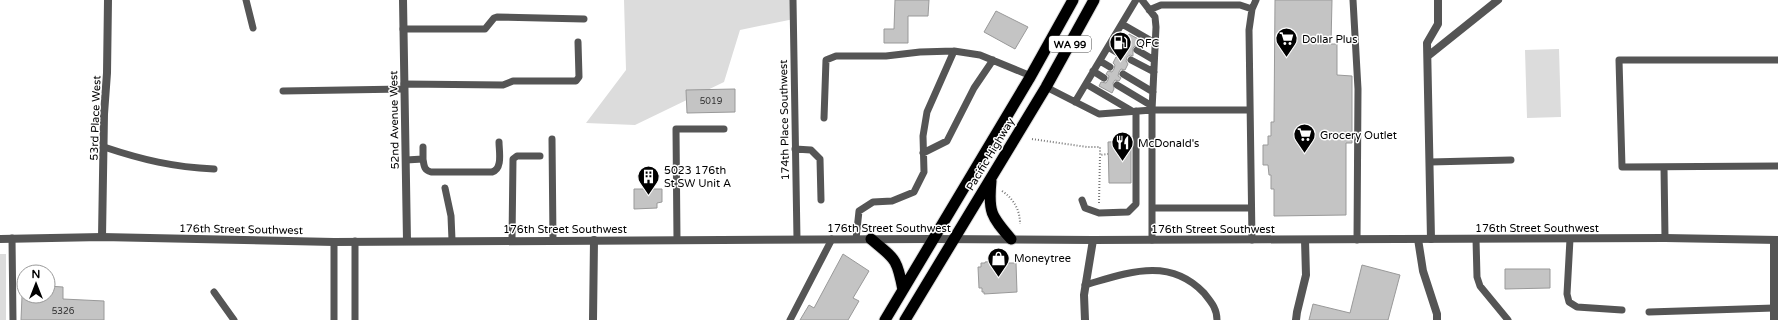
<svg xmlns="http://www.w3.org/2000/svg" width="1778" height="320" font-family="'Varela Round',sans-serif">
	<style>
		.green { fill: #dcdcdc }
		.building { fill: #c4c4c4; stroke: #999 }
		.lines { fill: none; stroke-linecap: round; stroke-linejoin: round }
		.trunk-casing { stroke: #dbdbdb; stroke-width: 13 }
		.path { stroke: #777; stroke-width: 2; stroke-dasharray: 1 2; stroke-linecap: butt }
		.service { stroke: #555; stroke-width: 7 }
		.minor { stroke: #555; stroke-width: 8 }
		.tertiary { stroke: #555; stroke-width: 8 }
		.trunk { stroke: #000; stroke-width: 11 }
		.labels { text-anchor: middle; stroke-width: 3; stroke-linejoin: round; paint-order: stroke }
		.number-label { font-size: 9px; fill: #313131 }
		.shield { fill: #fff; stroke: #4c4c4c; stroke-width: 1 }
		.shield-label { font-size: 10px; font-weight: bold; fill: #000 }
		.poi-label { font-size: 11px; fill: #000; stroke: #fff; text-anchor: start }
		.street-label { font-size: 11px; fill: #000; stroke: #fff }
	</style>
	<rect width="100%" height="100%" fill="#fff"/>
	<!-- green -->
	<path class="green" d="M624 0H792L794 19 740 30 724 82 635 125 586 123 626 70Z
		M1559 49 1561 117 1527 118 1525 50Z
		M0 254H6V320H0Z"/>
	<!-- building -->
	<path class="building" d="M895 0H929L928 16H908V43H884V29H894Z
		M1275 0H1332L1331 44H1337V75L1352 76V143H1346V215L1274 216V189H1271V175H1269L1268 165H1263V145H1268V136H1271V122H1274Z
		M996 11 1028 27 1015 49 984 32Z
		M1129 34 1142 41 1139 45 1135 46 1133 48V56L1130 55 1127 57 1126 61 1128 64 1125 70 1121 69 1119 72 1118 76 1121 78 1119 81 1115 80 1113 83 1114 89 1112 93 1099 86 1101 82 1106 83 1108 80 1109 76 1106 74 1108 71 1112 72 1114 69 1115 65 1113 63 1116 57 1120 58 1122 55 1121 47 1126 48 1128 45 1129 41 1126 38Z
		M735 89V112L687 113 686 90Z
		M1131 141V183H1109L1108 142Z
		M634 189H662V202L657 203V208L634 209Z
		M843 254 869 271 853 298 859 301 848 320H800L809 305 814 308Z
		M996 261V263H1016L1017 292 984 294V292H982V288H979L978 267H981V263H985V262Z
		M1362 265 1400 275 1388 320H1309L1313 304 1350 313Z
		M1505 269H1550V288L1505 289Z
		M48 286 63 287V299L104 301V320H21L22 296H48Z"/>
	<g class="lines">
		<defs>
			<path id="trunk" d="M991 181C988 212 991 216 1011 239
				M871 239C895 259 897 258 903 290
				M885 320 1029 79 1073 0
				M905 320 1046 87 1094 0"/>
		</defs>
		<!-- trunk casing -->
		<use href="#trunk" class="trunk-casing"/>
		<!-- path -->
		<path class="path" d="M1032 139 1087 147H1100V155L1108 154
			M1002 191C1014 199 1020 210 1020 224
			M1099 203 1100 155"/>
		<!-- service -->
		<path class="service" d="M246 0 253 28
			M793 0 797 239
			M1142 0 1155 17 1156 27 1152 110V240
			M1353 0 1358 89 1357 240
			M1149 10 1161 5H1240L1252 9
			M1122 24 1155 43
			M403 29H485L494 18 497 17 584 19
			M1114 37 1124 43
			M1108 47 1118 53
			M1137 50 1154 60
			M954 51 980 55 1031 76
			M1131 60 1154 72
			M1778 60H1619L1622 167 1778 166
			M1100 61 1110 67
			M1093 71 1104 78
			M1123 74 1153 92
			M404 84 503 85 513 81H576L579 77 578 42
			M1086 84 1132 111
			M1117 85 1152 106
			M1046 87 1099 114 1152 110H1250
			M283 91 404 89
			M1075 102 1136 0
			M824 118 826 60 836 56H886L920 52 954 51 927 112 923 136 924 172 914 192 892 201 873 202 859 211 856 239
			M552 139 553 240
			M104 147C143 160 173 167 214 169
			M423 147V159
			M795 149 811 150 820 159 821 200
			M923 153 947 141 974 88 993 60
			M406 160 423 159C424 166 424 170 431 172H492C503 169 499 151 499 142
			M1430 162 1511 160
			M1664 167 1665 238
			M445 188 451 216 452 240
			M1082 200 1085 208 1099 213 1128 212 1136 204V111
			M1152 208H1251
			M12 238 13 320
			M1476 239 1477 277 1480 286 1508 320
			M1570 239 1567 294 1569 302 1577 307 1622 310
			M512 240 513 159 517 156H540
			M677 240 676 129H724
			M1252 240 1249 30 1252 9 1256 0
			M355 241V320
			M334 242V320
			M1085 285C1127 273 1169 256 1204 293 1211 302 1217 308 1217 320
			M214 292 234 320
			M1649 312 1774 308
			M790 320 832 239"/>
		<!-- minor -->
		<path class="minor" d="M1428 56 1498 0
			M102 237 104 114 107 73 108 0
			M1418 239 1423 271 1437 314V320
			M1431 239 1427 43 1438 24V0
			M593 320 594 240
			M1085 320 1084 295 1093 240
			M1296 320 1297 312 1306 275 1305 240
			M1774 320V240"/>
		<!-- tertiary -->
		<path class="tertiary" d="M403 0 407 241
			M0 239 102 237 334 242 933 239 1093 240 1665 238 1778 240"/>
		<!-- trunk -->
		<use href="#trunk" class="trunk"/>
	</g>
	<!-- icons -->
	<defs>
		<symbol id="supermarket-pin" viewBox="-11 -11 22 30"><path d="M0 17L-7.5 6A9.5 9.5 0 1 1 7.5 6Z" fill="#000" stroke="#fff"/><path d="M-6-5.5h2.5l.6 2H6L4.5 2H-2.5L-4.4-4H-6ZM-1.5 3.2a1.3 1.3 0 1 0 .1 0ZM3 3.2a1.3 1.3 0 1 0 .1 0Z" fill="#fff"/></symbol>
		<symbol id="fuel-pin" viewBox="-11 -11 22 30"><path d="M0 17L-7.5 6A9.5 9.5 0 1 1 7.5 6Z" fill="#000" stroke="#fff"/><path d="M-5.5-6h7V0h2V4h1.3V-2.5L3-4.5l.8-.8L6-3V5H2.5V1h-1V6h-7ZM-4.2-4.7v3.2H.2V-4.7Z" fill="#fff"/></symbol>
		<symbol id="restaurant-pin" viewBox="-11 -11 22 30"><path d="M0 17L-7.5 6A9.5 9.5 0 1 1 7.5 6Z" fill="#000" stroke="#fff"/><path d="M-5-6h1v4h1v-4h1v4h1v-4h1v5L-1.5 .5V6h-2V.5L-5-1ZM5-6V6H3V1.5H1.5Q1.5-4 5-6Z" fill="#fff"/></symbol>
		<symbol id="building-pin" viewBox="-11 -11 22 30"><path d="M0 17L-7.5 6A9.5 9.5 0 1 1 7.5 6Z" fill="#000" stroke="#fff"/><path d="M-4-6H4V6H1V3H-1V6H-4ZM-2.5-4.3h1.7v1.8h-1.7ZM.8-4.3h1.7v1.8H.8ZM-2.5-1h1.7V.8h-1.7ZM.8-1h1.7V.8H.8Z" fill="#fff"/></symbol>
		<symbol id="shop-pin" viewBox="-11 -11 22 30"><path d="M0 17L-7.5 6A9.5 9.5 0 1 1 7.5 6Z" fill="#000" stroke="#fff"/><path d="M-5-2.5h2.3a2.7 3.5 0 0 1 5.4 0H5L5.5 6h-11ZM-1.5-2.5h3a1.5 2.3 0 0 0-3 0Z" fill="#fff"/></symbol>
	</defs>
	<g fill-rule="evenodd">
		<use href="#supermarket-pin" x="1274" y="26" width="25" height="34"/>
		<use href="#fuel-pin" x="1108" y="30" width="25" height="34"/>
		<use href="#supermarket-pin" x="1292" y="122" width="25" height="34"/>
		<use href="#restaurant-pin" x="1110" y="130" width="25" height="34"/>
		<use href="#building-pin" x="636" y="164" width="25" height="34"/>
		<use href="#shop-pin" x="986" y="246" width="25" height="34"/>
	</g>
	<g class="labels">
		<!-- number labels -->
		<g class="number-label">
			<text x="711" y="104">5019</text>
			<text x="63" y="314">5326</text>
		</g>
		<!-- shield labels -->
		<rect class="shield" x="1049" y="36" width="42" height="16" rx="3"/>
		<g class="shield-label">
			<text x="1070" y="48">WA 99</text>
		</g>
		<!-- poi labels -->
		<g class="poi-label">
			<text x="1302" y="43">Dollar Plus</text>
			<text x="1136" y="47">QFC</text>
			<text x="1320" y="139">Grocery Outlet</text>
			<text x="1138" y="147">McDonald's</text>
			<text x="664" y="174">5023 176th<tspan x="664" dy="13">St SW Unit A</tspan></text>
			<text x="1014" y="262">Moneytree</text>
		</g>
		<!-- street labels -->
		<g class="street-label">
			<text transform="translate(95 118) rotate(-88)" y="4">53rd Place West</text>
			<text transform="translate(394 120) rotate(-91)" y="4">52nd Avenue West</text>
			<text transform="translate(784 120) rotate(-91)" y="4">174th Place Southwest</text>
			<text transform="translate(990 154) rotate(-59)" y="4">Pacific Highway</text>
			<text x="889" y="232">176th Street Southwest</text>
			<text x="1537" y="232">176th Street Southwest</text>
			<text transform="translate(241 229) rotate(1)" y="4">176th Street Southwest</text>
			<text x="565" y="233">176th Street Southwest</text>
			<text x="1213" y="233">176th Street Southwest</text>
		</g>
	</g>
	<!-- north arrow -->
	<g transform="translate(36 284)"><circle r="19" fill="#ffffff" stroke="#999999"/>
	<path d="M0-3L7 15L0 10L-7 15Z" fill="#000000"/>
	<text y="-6" font-size="11" font-weight="bold" text-anchor="middle" fill="#000000">N</text>
	</g>
</svg>
